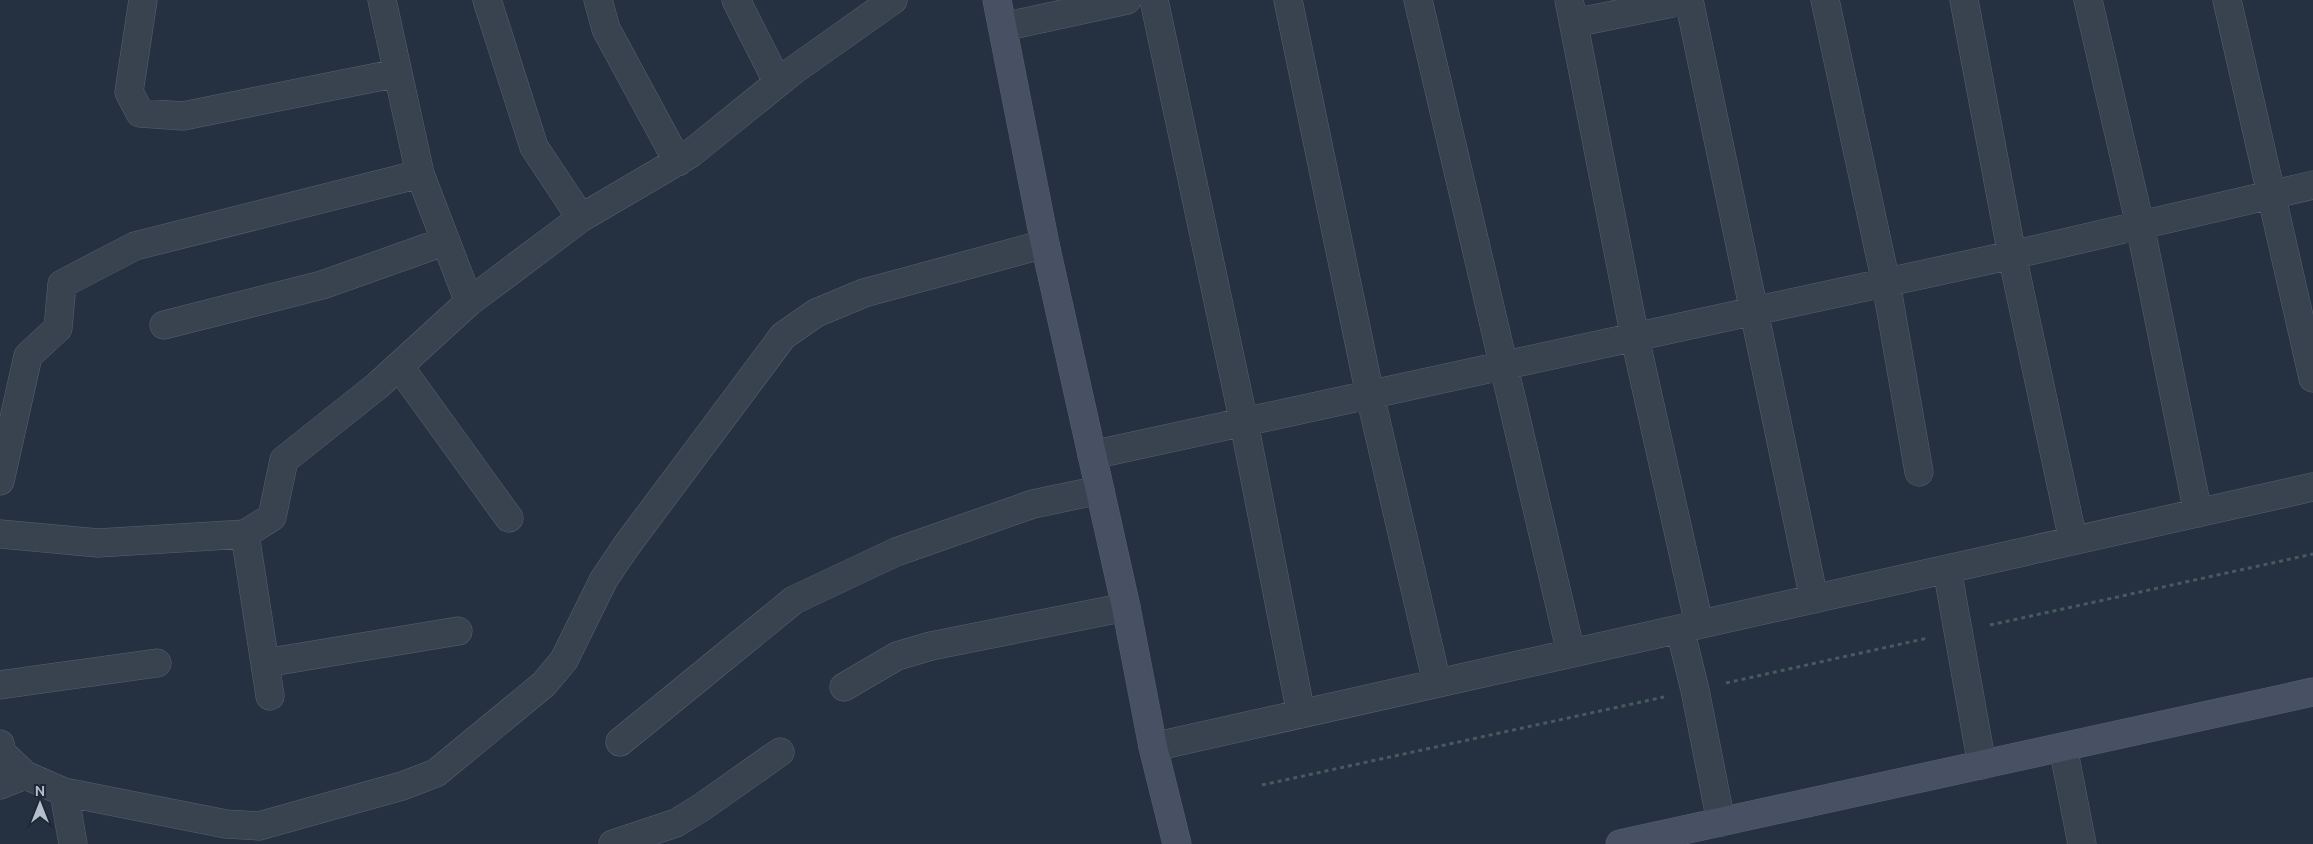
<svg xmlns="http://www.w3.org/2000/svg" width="2313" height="844" font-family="Ubuntu,sans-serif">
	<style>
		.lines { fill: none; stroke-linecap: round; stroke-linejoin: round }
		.street-casing { stroke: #57616e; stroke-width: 29 }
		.secondary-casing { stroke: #57616e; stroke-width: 29 }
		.path { stroke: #455b5e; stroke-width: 3; stroke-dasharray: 4 4; stroke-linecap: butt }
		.street { stroke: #394350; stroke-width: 28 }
		.secondary { stroke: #475163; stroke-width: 28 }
	</style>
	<rect width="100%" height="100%" fill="#253141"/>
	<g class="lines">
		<defs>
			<path id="street" d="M143 0 129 92 140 113 183 116 398 73
				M382 0 420 174 469 302
				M487 0 534 147 581 218
				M598 0 606 29 678 162
				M736 0 778 83
				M1154 0 1244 423 1301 714
				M1288 0 1370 395 1437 683
				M1418 0 1571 653
				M1569 0 1635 338 1699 624
				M1689 0 1814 599
				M1825 0 1886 283 1919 472
				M1964 0 2012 255 2073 540
				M2088 0 2140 225 2198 513
				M2227 0 2313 378
				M1574 23 1687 0
				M1003 27 1127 0
				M164 325 322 285 446 241
				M399 366 509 518
				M1092 455 2012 255 2313 185
				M0 481 28 356 58 328 62 284 135 246 420 174
				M0 534 98 543 245 534 272 517 284 460 377 386 469 302 581 218 690 154 794 70 893 0
				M245 534 270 696
				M1947 569 1982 765
				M1680 629 1695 690 1721 822
				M265 663 458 631
				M0 685 157 663
				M844 687 897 656 931 646 1126 607
				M620 742 794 600 896 552 1033 504 1100 490
				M0 744 2 753 25 775 64 792 226 824 259 826 402 786 436 773 544 684 564 660 604 579 627 545 783 336 816 313 864 293 1045 244
				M1153 747 2313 487
				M2063 747 2082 844
				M0 785 25 775
				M64 792 73 844
				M613 844 676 823 702 807 780 752"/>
			<path id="secondary" d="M997 0 1045 244 1126 607 1153 747 1177 844
				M1620 844 2313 692"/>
		</defs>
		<!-- street casing -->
		<use href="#street" class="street-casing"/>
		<!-- secondary casing -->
		<use href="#secondary" class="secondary-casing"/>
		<!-- path -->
		<path class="path" d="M1990 625 2313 554
			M1726 683 1928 638
			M1262 785 1664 697"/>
		<!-- street -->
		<use href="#street" class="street"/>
		<!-- secondary -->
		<use href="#secondary" class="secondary"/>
	</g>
	<!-- north arrow -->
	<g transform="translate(40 804)" stroke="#1e2836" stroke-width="4" paint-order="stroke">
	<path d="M0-4L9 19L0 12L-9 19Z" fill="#b5becb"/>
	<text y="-8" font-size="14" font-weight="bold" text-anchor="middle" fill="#b5becb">N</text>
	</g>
</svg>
